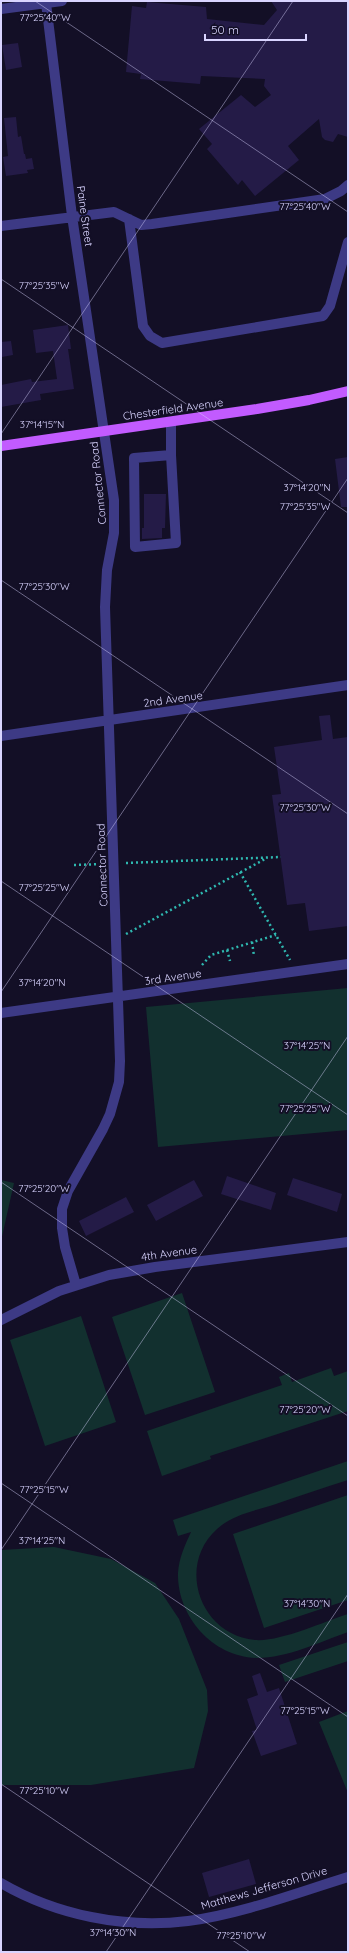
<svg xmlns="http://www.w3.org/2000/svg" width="349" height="1953" font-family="Quicksand,sans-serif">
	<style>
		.green { fill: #12302f }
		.building { fill: #241b47 }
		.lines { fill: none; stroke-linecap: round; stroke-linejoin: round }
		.path { stroke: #2fb8b0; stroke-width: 2.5; stroke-dasharray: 2 3; stroke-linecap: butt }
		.minor { stroke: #3d3a85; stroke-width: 10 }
		.major { stroke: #c25bff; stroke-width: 10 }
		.ticks { fill: none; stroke: #d9d4ff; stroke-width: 1; stroke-opacity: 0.45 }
		.labels { text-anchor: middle; stroke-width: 4; stroke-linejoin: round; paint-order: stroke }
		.street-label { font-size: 11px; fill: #d9d4ff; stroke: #130f26 }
		.ticks-label { font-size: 10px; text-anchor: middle; fill: #d9d4ff; stroke: #130f26; stroke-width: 4; stroke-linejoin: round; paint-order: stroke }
	</style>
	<rect width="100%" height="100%" fill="#130f26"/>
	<!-- green -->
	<path class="green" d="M348 988V1130L158 1147 146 1007Z
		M1 1180 14 1183 1 1241Z
		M182 1293 215 1392 145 1415 112 1317Z
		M81 1316 116 1422 45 1446 10 1340Z
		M331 1368 334 1376 348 1371V1411L210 1456 211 1459 162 1476 147 1431 282 1385 279 1377 289 1373 292 1382Z
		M348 1461V1480C323 1488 298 1496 273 1505 254 1511 232 1515 217 1529 176 1566 200 1635 255 1640 280 1642 323 1622 348 1614V1632C320 1642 287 1658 257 1658 212 1657 177 1616 178 1573 179 1558 185 1545 191 1532L178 1536 173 1520Z
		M348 1495V1600L264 1628 233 1534Z
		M54 1547 111 1559 155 1583 179 1619 207 1690 208 1711 194 1768 91 1785H1V1550Z
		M348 1642V1661L285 1682 279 1665Z
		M348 1711V1793L319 1722Z"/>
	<!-- building -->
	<path class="building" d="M271 1H348V137L338 134 333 142 325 140 322 137 319 119 288 146 299 160 255 196 242 180 238 185 207 149 212 144 199 129 241 95 255 107 271 95 264 86 265 79 201 76 200 84 140 79 141 74 126 72 132 6 146 8 147 2 206 7 207 19 264 25 277 10Z
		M18 43 22 67 6 70 2 45Z
		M16 117 18 137 21 136 24 154H25L26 159 32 158 34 169 27 170 28 173 6 176 3 157 8 156 4 118Z
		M68 325 71 349H68L74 389 40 394 41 400 1 407V385L31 379 32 382 57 379 53 351 36 353 33 330Z
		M11 341 13 355 2 357 1 342Z
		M348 457V507H341L335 459Z
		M144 494H166L165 528H162V538L142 539V528H144Z
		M330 715 333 739 348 737V926L309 931 305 903 287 905 272 795 281 794 274 747 322 740 319 716Z
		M227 1176 276 1193 271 1210 221 1194Z
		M293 1178 342 1194 337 1212 287 1195Z
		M194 1180 203 1196 156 1221 147 1205Z
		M126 1197 134 1212 86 1236 79 1221Z
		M260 1673 267 1692 279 1688 297 1744 261 1756 252 1731 257 1730 247 1699 258 1695 252 1676Z
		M249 1859 256 1884 209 1897 202 1873Z"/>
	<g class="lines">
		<!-- path -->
		<path class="path" d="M126 863 281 857
			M74 865 104 864
			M240 872 290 960
			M126 934 267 858
			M252 942 254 956
			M227 950 230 961
			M202 965 211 955 276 935"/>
		<!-- minor -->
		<path class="minor" d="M46 3 72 216 114 500V533L107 570 105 607 120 1061 119 1082 110 1114 103 1129 68 1191 62 1209V1228L65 1247 76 1285
			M1 9 62 1
			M129 219 143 326 150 336 162 343 323 316 330 306 348 242
			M1 226 114 212 141 225 152 224 325 199 341 191 348 185
			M171 422V455L134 458 135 547 176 543 171 455
			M1 736 348 685
			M1 1013 348 964
			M1 1320 59 1291 109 1275 155 1267 348 1242
			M1 1883C56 1915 124 1929 188 1921 241 1914 296 1893 348 1877"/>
		<!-- major -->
		<path class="major" d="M1 446 257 409 309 400 348 391"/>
	</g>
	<!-- ticks -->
	<path class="ticks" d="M35 1 348 212M1 279 348 513M1 434 293 1M1 580 348 814M1 881 348 1115M1 992 348 478M1 1182 348 1416M1 1483 348 1717M1 1550 348 1036M1 1784 250 1952M106 1952 348 1594"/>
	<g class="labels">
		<!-- street labels -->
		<g class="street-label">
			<text transform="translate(85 216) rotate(82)" y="4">Paine Street</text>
			<text transform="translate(173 409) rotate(-8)" y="4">Chesterfield Avenue</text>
			<text transform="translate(98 483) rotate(-96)" y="4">Connector Road</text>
			<text transform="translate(173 699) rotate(-8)" y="4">2nd Avenue</text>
			<text transform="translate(102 865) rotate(-92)" y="4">Connector Road</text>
			<text transform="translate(173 977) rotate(-8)" y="4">3rd Avenue</text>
			<text transform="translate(169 1253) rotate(-8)" y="4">4th Avenue</text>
			<text transform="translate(264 1888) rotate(-16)" y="4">Matthews Jefferson Drive</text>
		</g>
	</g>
	<g class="ticks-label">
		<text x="45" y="21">77°25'40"W</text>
		<text x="305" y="210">77°25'40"W</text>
		<text x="44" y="289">77°25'35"W</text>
		<text x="42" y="428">37°14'15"N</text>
		<text x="307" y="491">37°14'20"N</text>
		<text x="305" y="510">77°25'35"W</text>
		<text x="44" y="590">77°25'30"W</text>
		<text x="305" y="811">77°25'30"W</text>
		<text x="44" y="891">77°25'25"W</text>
		<text x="42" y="986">37°14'20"N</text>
		<text x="307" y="1049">37°14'25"N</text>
		<text x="305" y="1112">77°25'25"W</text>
		<text x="44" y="1192">77°25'20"W</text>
		<text x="305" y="1413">77°25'20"W</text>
		<text x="44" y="1493">77°25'15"W</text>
		<text x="42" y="1544">37°14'25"N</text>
		<text x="307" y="1607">37°14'30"N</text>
		<text x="305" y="1714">77°25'15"W</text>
		<text x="44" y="1794">77°25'10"W</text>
		<text x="113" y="1936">37°14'30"N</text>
		<text x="241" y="1939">77°25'10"W</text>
	</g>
	<!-- border -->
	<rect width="349" height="1953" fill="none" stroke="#d9d4ff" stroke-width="4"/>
	<!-- scale -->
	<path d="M205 34v6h101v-6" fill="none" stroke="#d9d4ff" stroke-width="2"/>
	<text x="211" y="34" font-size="12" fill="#d9d4ff" stroke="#130f26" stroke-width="3" paint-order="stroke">50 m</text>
</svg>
